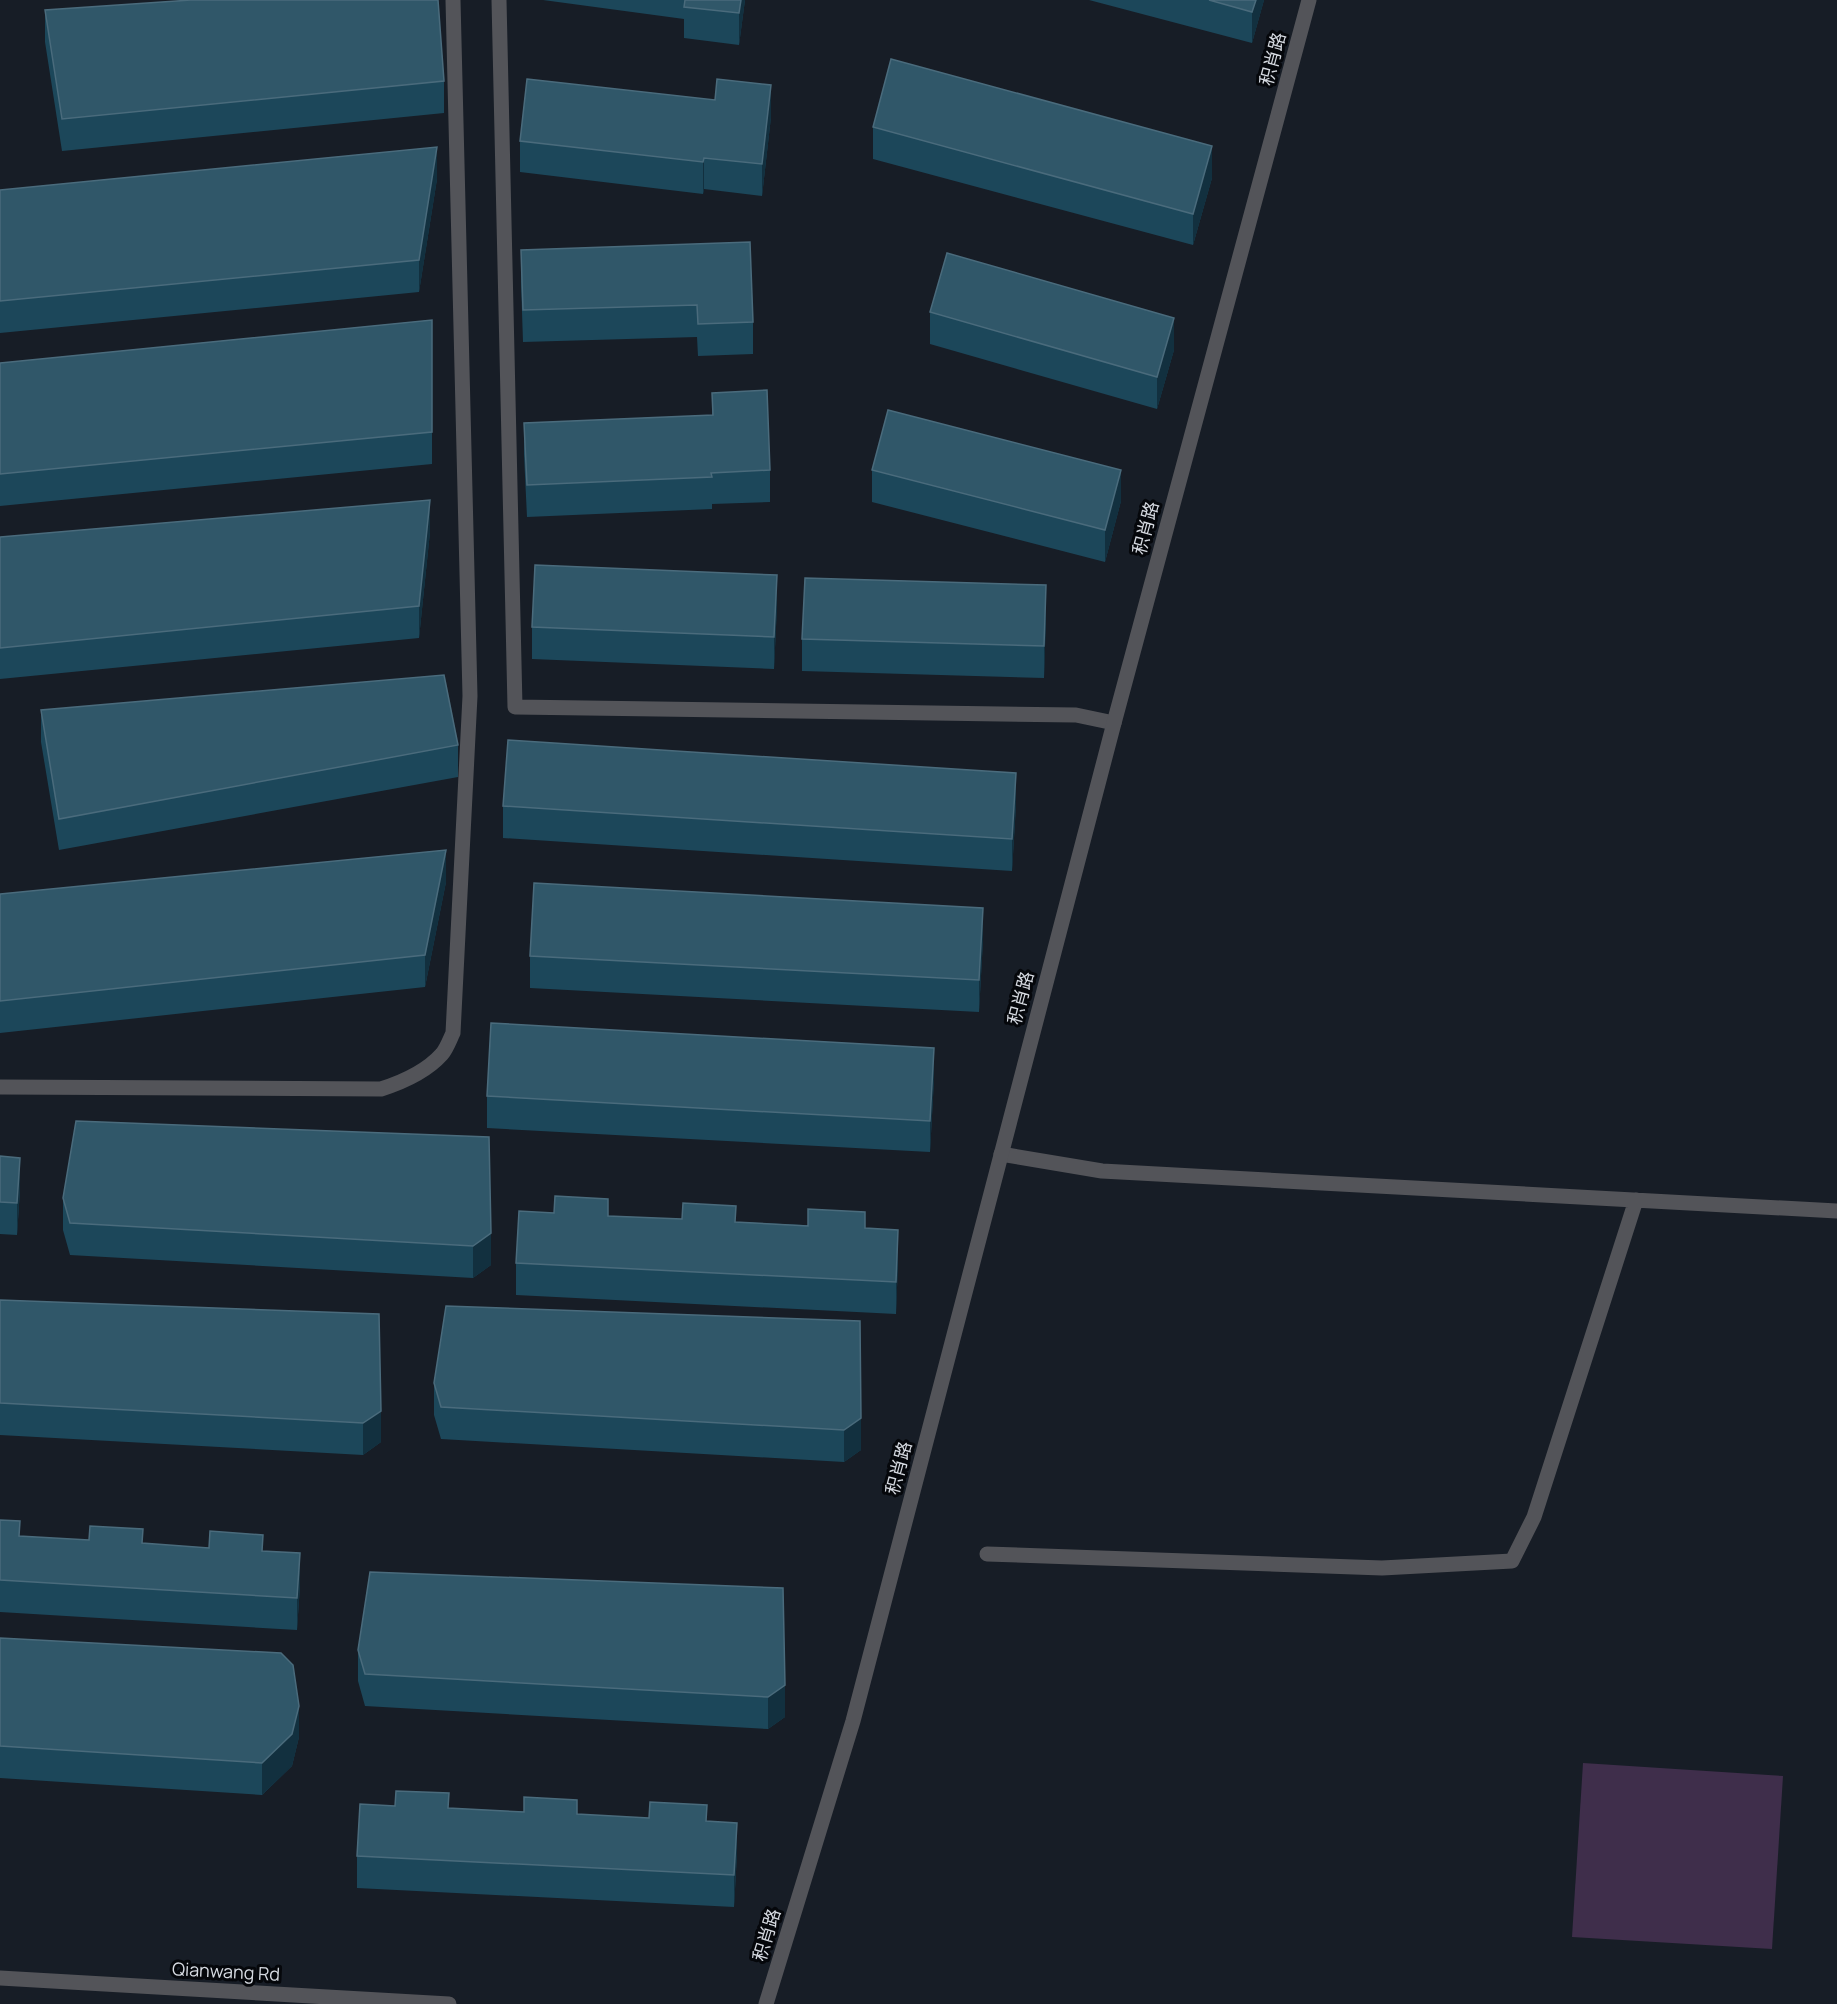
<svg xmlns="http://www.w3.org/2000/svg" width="1837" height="2004" font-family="Manrope,'Noto Sans SC',sans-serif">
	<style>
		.green { fill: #3f2e4b }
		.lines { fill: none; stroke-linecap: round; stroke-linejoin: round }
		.minor { stroke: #535459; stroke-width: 15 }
		.tertiary { stroke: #535459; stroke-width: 15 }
		.wall { fill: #1c475a }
		.shaded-wall { fill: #12303f }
		.building { fill: #305769; stroke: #4a6b7c; stroke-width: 1.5 }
		.labels { text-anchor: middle; stroke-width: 6; stroke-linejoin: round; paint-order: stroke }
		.street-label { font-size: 18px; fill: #d6dae1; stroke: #05070b }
	</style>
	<rect width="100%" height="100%" fill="#171d26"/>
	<!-- green -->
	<path class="green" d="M1583 1763 1783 1776 1772 1949 1572 1937Z"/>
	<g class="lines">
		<!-- minor -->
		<path class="minor" d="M499 0 515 707 1076 715 1114 723
			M0 1087 381 1089C403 1082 426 1072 442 1054 447 1048 450 1039 453 1033L470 696 453 0
			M1001 1154 1102 1171 1837 1211
			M987 1554 1382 1568 1512 1561 1534 1517 1636 1200"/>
		<!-- tertiary -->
		<path class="tertiary" d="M0 1978 449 2004
			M766 2004 853 1721 1114 723 1309 0"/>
	</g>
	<!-- wall -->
	<path class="wall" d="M543 0H745L739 45 684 38V19Z
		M1089 0H1264L1252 43Z
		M45 10 444 81V113L62 151 45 42Z
		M771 117 762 196 704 189 703 194 520 172V141Z
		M873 127 1212 178 1193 245 873 159Z
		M437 179 419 292 0 333V190Z
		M521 250 753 322V354L698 356 697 337 523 342 521 282Z
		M930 312 1174 350 1157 409 930 344Z
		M432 320V464L0 506V363Z
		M712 393 770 470V502L712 504V509L527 517 524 455V423L712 415Z
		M872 470 1121 501 1105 562 872 502Z
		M430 532 419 638 0 679V537Z
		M777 606 774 669 532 659V627Z
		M1046 616 1044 678 802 671V639Z
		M41 710 458 745V777L59 850 41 742Z
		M1016 805 1012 871 503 838V806Z
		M446 882 425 987 0 1033V894Z
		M983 940 979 1012 530 988V956Z
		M934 1079 930 1152 487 1128V1096Z
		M489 1137 491 1265 473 1278 70 1255 63 1230V1198Z
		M0 1156 20 1190 17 1235 0 1234Z
		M554 1213 865 1228 898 1262 896 1314 516 1295V1263Z
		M0 1300 379 1314 381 1442 363 1455 0 1435Z
		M860 1321 861 1450 844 1462 441 1439 434 1415V1383Z
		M0 1520 20 1536 263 1551 300 1585 297 1630 0 1612Z
		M0 1638 299 1737 292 1766 262 1795 0 1778Z
		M358 1650 785 1685V1717L768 1729 365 1706 358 1681Z
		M449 1808 707 1821 737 1854 734 1907 357 1888V1856Z"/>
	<!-- shaded-wall -->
	<path class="shaded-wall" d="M741 0H745L739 45V13Z
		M1256 0H1264L1252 43V12Z
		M771 85V117L762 196V164Z
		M1212 146V178L1193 245V214Z
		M437 147V179L419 292V260Z
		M704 158V189L703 194V162Z
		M1174 318V350L1157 409V377Z
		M1121 470V501L1105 562V530Z
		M430 500V532L419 638V606Z
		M777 575V606L774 669V637Z
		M1046 585V616L1044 678V646Z
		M1016 773V805L1012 871V839Z
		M446 850V882L425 987V955Z
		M983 908V940L979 1012V980Z
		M934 1048V1079L930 1152V1121Z
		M20 1158V1190L17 1235V1203Z
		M898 1230V1262L896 1314V1282Z
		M491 1233V1265L473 1278V1246Z
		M381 1411V1442L363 1455V1423Z
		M861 1418V1450L844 1462V1430Z
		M300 1553V1585L297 1630V1598Z
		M785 1685V1717L768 1729V1697Z
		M299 1706V1737L292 1766 262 1795V1763Z
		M737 1823V1854L734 1907V1875Z"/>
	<!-- building -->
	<path class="building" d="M191 0H438L444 81 62 119 45 10Z
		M685 0H741L739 13 684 7Z
		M1209 0H1256L1252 12Z
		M891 59 1212 146 1193 214 873 127Z
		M527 79 715 100 717 79 771 85 762 164 704 158 703 162 520 141Z
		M437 147 419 260 0 301V190Z
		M750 242 753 322 698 324 697 305 523 310 521 250Z
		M947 253 1174 318 1157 377 930 312Z
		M432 320V432L0 474V363Z
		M767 390 770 470 711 473 712 477 527 485 524 423 713 415 712 393Z
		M888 410 1121 470 1105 530 872 470Z
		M430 500 419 606 0 648V537Z
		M535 565 777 575 774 637 532 627Z
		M805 578 1046 585 1044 646 802 639Z
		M444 675 458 745 59 819 41 710Z
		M508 740 1016 773 1012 839 503 806Z
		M446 850 425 955 0 1001V894Z
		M534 883 983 908 979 980 530 956Z
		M491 1023 934 1048 930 1121 487 1096Z
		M76 1121 489 1137 491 1233 473 1246 70 1223 63 1198Z
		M0 1156 20 1158 17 1203 0 1202Z
		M555 1196 608 1199V1216L682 1219 683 1203 736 1206 735 1222 808 1226V1209L865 1212V1228L898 1230 896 1282 516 1263 519 1211 554 1213Z
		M0 1300 379 1314 381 1411 363 1423 0 1403Z
		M446 1306 860 1321 861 1418 844 1430 441 1407 434 1383Z
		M0 1520 20 1521 19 1536 89 1540 90 1526 143 1529 142 1543 209 1548 210 1531 263 1535 262 1551 300 1553 297 1598 0 1580Z
		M370 1572 783 1588 785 1685 768 1697 365 1674 358 1650Z
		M0 1638 281 1653 293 1665 299 1706 292 1734 262 1763 0 1746Z
		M396 1791 449 1793 448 1808 524 1812V1797L577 1800V1814L649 1818 650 1802 707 1805 706 1821 737 1823 734 1875 357 1856 360 1804 395 1806Z"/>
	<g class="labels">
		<!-- street labels -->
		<g class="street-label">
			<text transform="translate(1273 59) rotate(-75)" y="6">积肖路</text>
			<text transform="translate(1146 528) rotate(-75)" y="6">积肖路</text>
			<text transform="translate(1021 998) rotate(-75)" y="6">积肖路</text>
			<text transform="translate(899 1468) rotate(-75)" y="6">积肖路</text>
			<text transform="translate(767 1935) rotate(-73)" y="6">积肖路</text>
			<text transform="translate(226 1972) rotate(3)" y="6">Qianwang Rd</text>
		</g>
	</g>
</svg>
